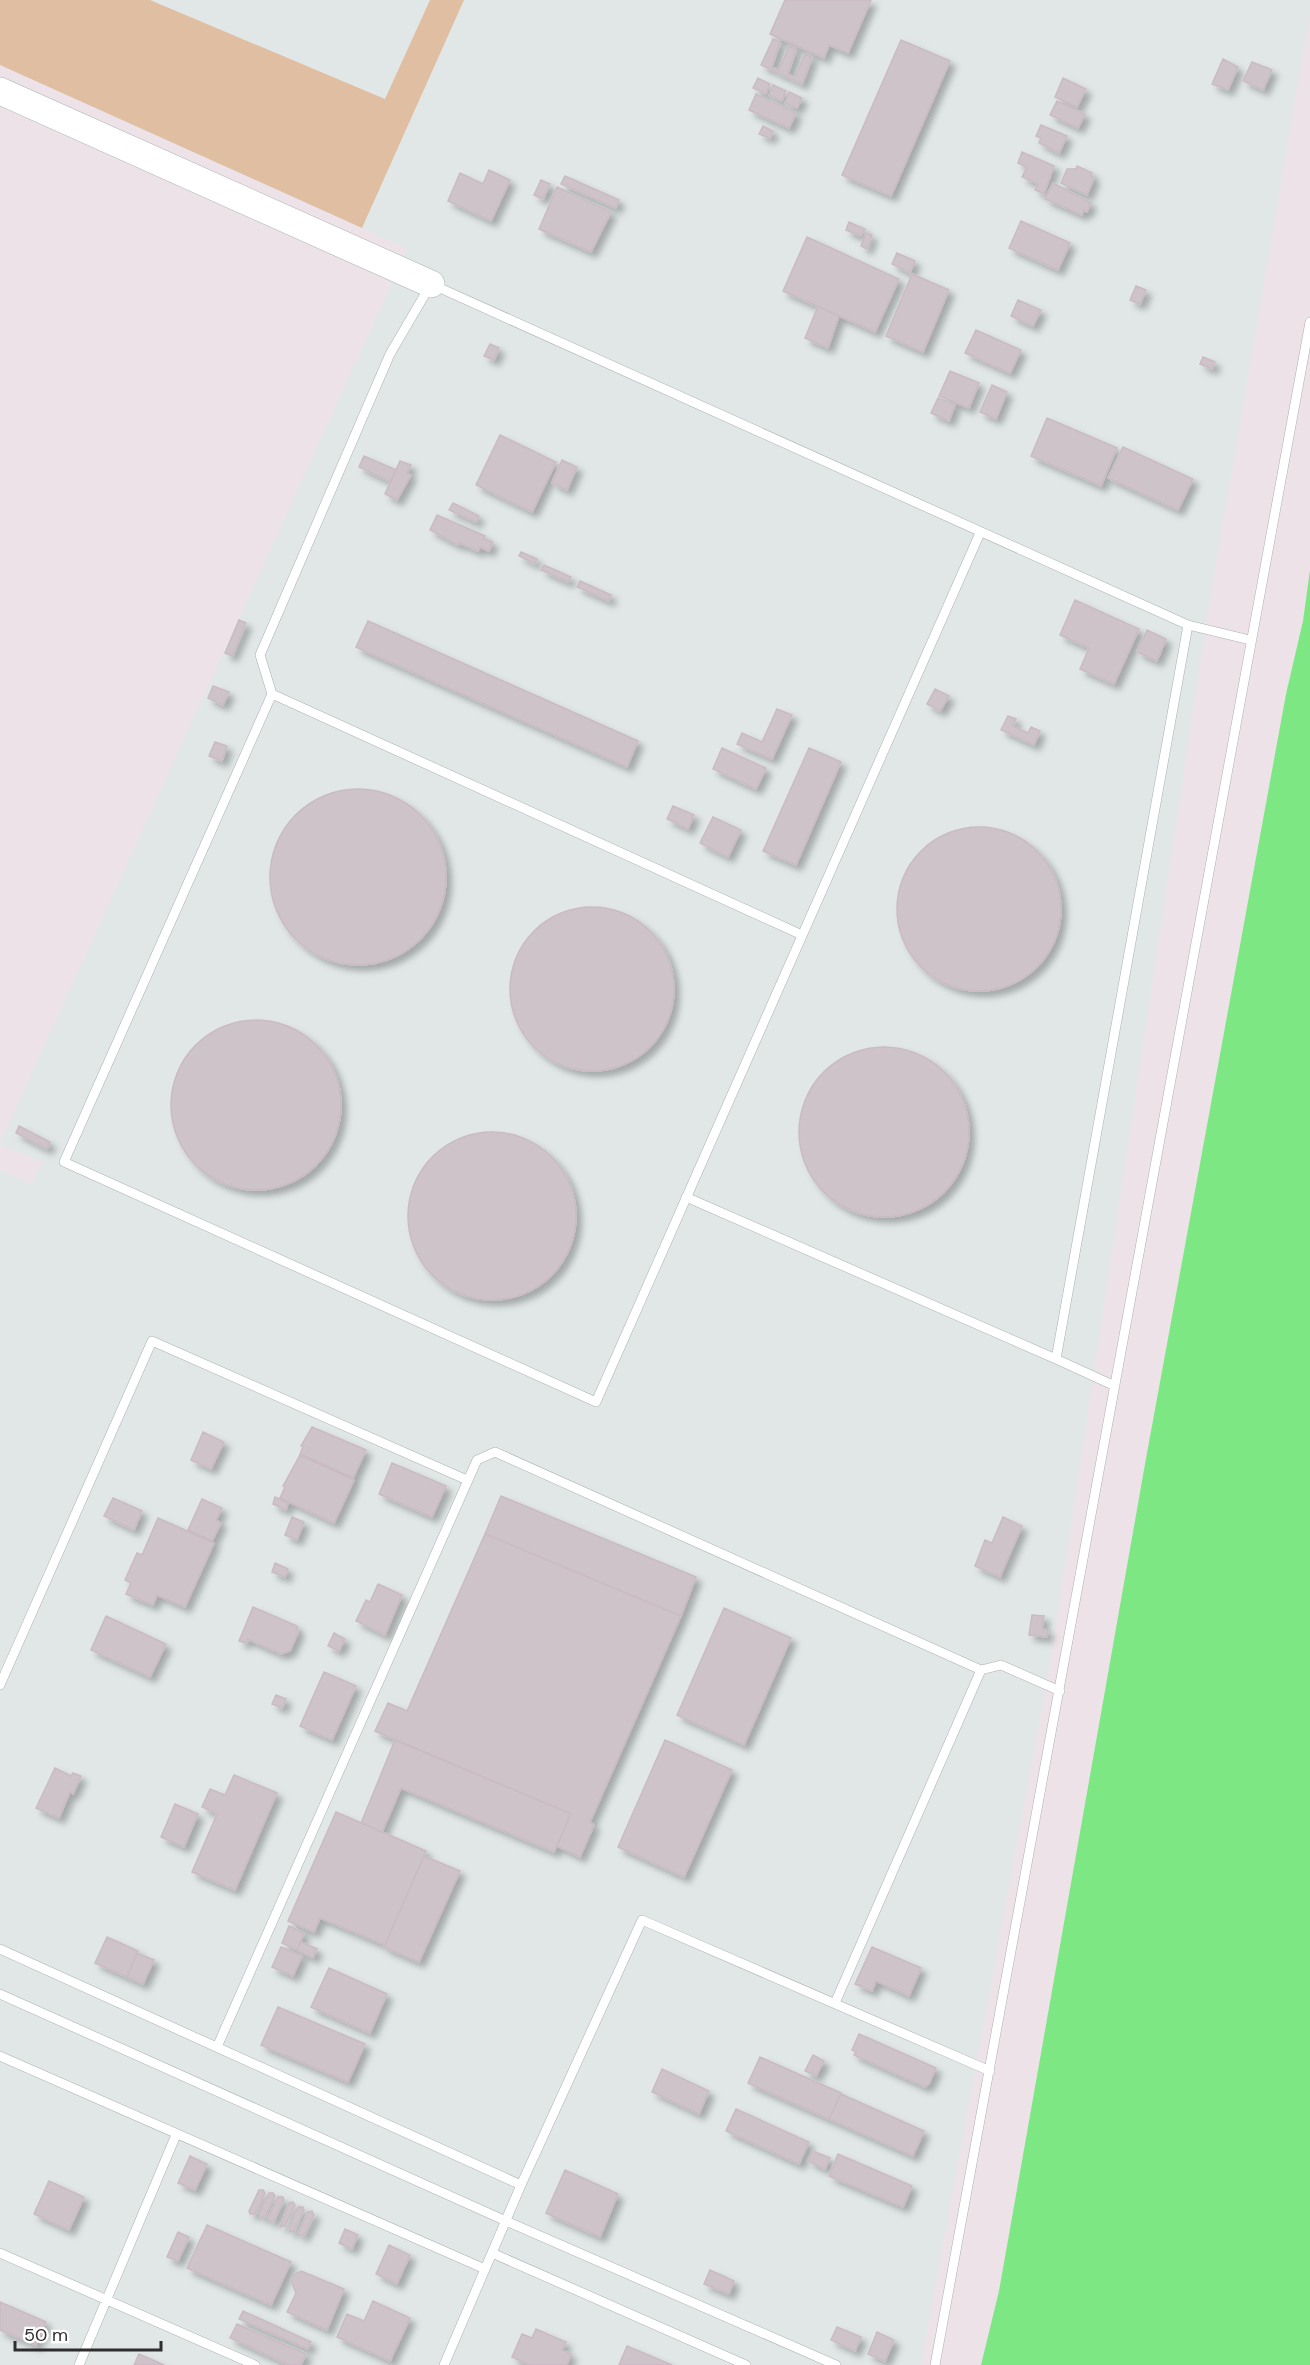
<svg xmlns="http://www.w3.org/2000/svg" width="1310" height="2365" font-family="'DM Sans',sans-serif">
	<style>
		.industrial { fill: #e1e7e7 }
		.green { fill: #e0bea2 }
		.water { fill: #7de883 }
		.building { fill: #cec3c9; stroke: #cabbc3; stroke-width: 1.5; filter: url(#shadow) }
		.lines { fill: none; stroke-linecap: round; stroke-linejoin: round }
		.lane-casing { stroke: #a8b2ad; stroke-width: 10 }
		.secondary-casing { stroke: #a8b2ad; stroke-width: 28 }
		.lane { stroke: #fff; stroke-width: 9 }
		.secondary { stroke: #fff; stroke-width: 27 }
	</style>
	<defs>
		<filter id="shadow"><feDropShadow dx="5.5" dy="5.5" stdDeviation="3" flood-color="#0004"/></filter>
	</defs>
	<rect width="100%" height="100%" fill="#eee2e9"/>
	<!-- industrial -->
	<path class="industrial" d="M0 0H1310V14L1209 605 1052 1653 921 2365H0V1170L31 1184 43 1162 0 1145V1142L407 249 0 65Z"/>
	<!-- green -->
	<path class="green" d="M0 0H150L385 99 430 0H464L362 228 0 65Z"/>
	<!-- water -->
	<path class="water" d="M1310 570V2365H981L999 2291 1145 1464 1286 694 1303 621Z"/>
	<!-- building -->
	<path class="building" d="M785 0H871L848 53 829 45 824 58 770 34Z
		M773 39 780 42 772 67 779 70 789 46 796 49 788 74 795 77 805 54 812 57 802 84 761 65Z
		M901 40 950 61 891 196 842 175Z
		M1223 59 1238 67 1228 90 1212 84Z
		M1252 62 1272 70 1263 90 1243 81Z
		M758 78 770 84 766 94 753 88Z
		M1063 78 1086 89 1077 107 1055 97Z
		M773 85 786 91 782 101 769 95Z
		M789 92 802 98 797 108 785 103Z
		M756 94 796 113 789 128 749 110Z
		M1057 101 1085 114 1078 128 1050 115Z
		M1041 125 1067 136 1059 153 1039 143 1041 138 1036 136Z
		M763 126 773 131 770 138 759 134Z
		M1022 152 1054 166 1044 194 1035 190 1038 184 1022 177 1027 167 1018 163Z
		M1077 166 1092 173 1091 176 1094 178 1087 195 1061 183 1067 169H1076Z
		M489 170 510 180 491 221 448 201 460 173 483 184Z
		M565 176 619 200 616 208 561 184Z
		M541 180 550 184 543 199 534 195Z
		M1053 183 1091 203 1087 212 1084 210 1082 215 1045 199Z
		M557 187 611 212 591 252 539 229Z
		M1021 221 1070 243 1058 270 1009 248Z
		M849 222 865 229 861 236 846 230Z
		M866 233 872 235 867 249 861 246Z
		M807 237 899 279 875 332 783 291Z
		M897 253 915 261 910 273 892 264Z
		M912 274 949 290 923 352 886 336Z
		M1136 286 1146 290 1140 304 1130 300Z
		M1018 300 1041 310 1033 326 1011 316Z
		M818 306 839 316 828 348 805 338Z
		M976 330 1021 350 1010 373 965 353Z
		M490 344 499 348 494 360 484 356Z
		M1203 357 1215 362 1212 369 1200 364Z
		M950 371 979 383 969 408 939 396Z
		M992 385 1007 392 996 419 980 412Z
		M938 398 955 405 949 421 931 413Z
		M1047 418 1117 448 1101 486 1031 456Z
		M500 435 556 462 532 512 476 485Z
		M1123 447 1193 479 1178 510 1108 478Z
		M364 456 396 470 391 482 359 467Z
		M562 460 577 467 567 490 552 483Z
		M400 461 411 465 407 473 411 475 397 500 385 494Z
		M453 503 479 516 476 522 449 510Z
		M437 515 485 536 484 539 493 542 489 551 480 547 478 551 459 543 458 545 430 530Z
		M521 552 537 559 535 564 519 556Z
		M544 565 571 577 568 582 541 570Z
		M580 581 611 595 609 601 577 587Z
		M1075 600 1139 629 1114 684 1080 669 1089 648 1060 635Z
		M239 620 246 623 232 656 225 653Z
		M368 621 638 741 627 767 356 647Z
		M1147 630 1166 639 1157 661 1137 652Z
		M213 686 229 692 223 705 208 698Z
		M935 689 949 696 940 711 927 704Z
		M777 709 792 715 772 759 737 744 742 733 762 742Z
		M1008 716 1016 719 1013 726 1028 733 1031 727 1040 731 1034 745 1001 730Z
		M215 742 227 746 222 761 209 756Z
		M722 748 766 768 756 789 713 769Z
		M809 748 841 762 796 865 763 851Z
		M270 877a88 88 0 1 1 176 0a88 88 0 1 1-176 0Z
		M673 806 694 815 688 829 667 819Z
		M713 817 741 830 728 857 700 843Z
		M897 909a82 82 0 1 1 164 0a82 82 0 1 1-164 0Z
		M510 989a82 82 0 1 1 164 0a82 82 0 1 1-164 0Z
		M171 1105a85 85 0 1 1 170 0a85 85 0 1 1-170 0Z
		M799 1132a85 85 0 1 1 170 0a85 85 0 1 1-170 0Z
		M19 1126 50 1142 47 1149 16 1133Z
		M408 1216a84 84 0 1 1 168 0a84 84 0 1 1-168 0Z
		M312 1427 366 1450 353 1478 300 1454 303 1447 301 1446Z
		M203 1432 224 1442 211 1469 191 1460Z
		M300 1455 354 1480 334 1523 280 1498 285 1487 283 1486Z
		M392 1463 446 1486 432 1517 379 1494Z
		M501 1496 696 1577 681 1616 485 1534Z
		M275 1497 288 1503 286 1510 273 1504Z
		M113 1498 142 1511 134 1530 104 1516Z
		M202 1499 222 1508 216 1520 221 1523 212 1541 188 1530Z
		M292 1517 304 1522 297 1540 285 1535Z
		M1003 1517 1022 1526 1000 1577 975 1566 985 1540 992 1543Z
		M158 1518 214 1543 185 1607 157 1595 153 1605 126 1594 131 1583 125 1580 137 1553 142 1555Z
		M485 1534 681 1616 590 1822 594 1825 580 1857 557 1846 571 1814 375 1731 388 1703 407 1711Z
		M275 1563 288 1569 285 1577 272 1572Z
		M378 1584 402 1595 385 1635 356 1621 366 1600 370 1602Z
		M253 1607 297 1626 298 1633 290 1651 281 1654 247 1639 245 1643 239 1641Z
		M724 1608 791 1638 744 1745 677 1715Z
		M1032 1615 1044 1616 1042 1629 1048 1630 1047 1637 1029 1635Z
		M106 1616 166 1644 150 1677 91 1650Z
		M334 1633 345 1639 339 1651 328 1646Z
		M324 1672 356 1686 332 1740 300 1726Z
		M276 1695 286 1699 282 1708 272 1704Z
		M395 1740 571 1814 554 1852 401 1788 382 1832 361 1823Z
		M665 1740 732 1770 684 1877 618 1847Z
		M55 1768 71 1776 73 1773 81 1776 73 1794 70 1792 59 1818 36 1808Z
		M234 1775 277 1793 235 1890 192 1872 217 1814 202 1807 210 1789 225 1795Z
		M175 1804 198 1814 184 1847 161 1837Z
		M336 1812 426 1851 385 1945 320 1918 314 1932 288 1921Z
		M424 1856 460 1871 419 1962 384 1947Z
		M289 1926 304 1933 297 1950 282 1943Z
		M107 1937 138 1951 127 1977 95 1963Z
		M301 1942 317 1949 313 1958 297 1950Z
		M281 1947 302 1956 293 1976 272 1967Z
		M872 1947 921 1968 909 1996 876 1981 872 1991 855 1984Z
		M137 1953 154 1960 143 1984 127 1977Z
		M329 1968 387 1994 370 2033 311 2007Z
		M278 2007 365 2044 348 2082 261 2045Z
		M859 2034 936 2068 929 2084 925 2087 854 2055 856 2052 852 2050Z
		M813 2055 824 2061 816 2076 805 2071Z
		M760 2057 841 2093 829 2119 748 2083Z
		M662 2069 709 2091 699 2114 652 2092Z
		M841 2094 924 2131 913 2156 829 2119Z
		M736 2109 809 2142 799 2164 726 2131Z
		M813 2151 830 2158 825 2169 808 2161Z
		M838 2154 912 2186 903 2207 829 2176Z
		M190 2156 207 2164 195 2190 178 2183Z
		M565 2170 618 2194 600 2237 546 2213Z
		M49 2181 84 2197 69 2230 34 2214Z
		M259 2190H263L265 2193 255 2214H250L249 2211Z
		M269 2193H273L275 2196 265 2217 262 2218 259 2214Z
		M278 2197H283L284 2200 274 2221 271 2222 268 2218Z
		M293 2202 295 2205 285 2226 280 2227 289 2203Z
		M298 2207H303L304 2210 294 2231 290 2232 289 2228Z
		M312 2211 314 2215 304 2235 300 2236 298 2233 308 2212Z
		M207 2225 291 2262 271 2305 187 2268Z
		M345 2229 358 2235 352 2249 339 2243Z
		M178 2232 189 2237 178 2261 167 2257Z
		M389 2245 410 2255 397 2284 376 2274Z
		M710 2270 734 2281 729 2294 704 2284Z
		M301 2271 344 2289 327 2330 287 2312 296 2293 291 2281 293 2275Z
		M373 2301 410 2318 390 2361 337 2337 347 2314 364 2321Z
		M0 2302 46 2322 36 2345 0 2330Z
		M243 2311 311 2342 308 2349 239 2319Z
		M237 2324 306 2354 301 2365H289L230 2338Z
		M837 2327 861 2337 855 2351 831 2340Z
		M536 2329 566 2342 562 2350 571 2354 567 2365H530L512 2357 522 2334 532 2338Z
		M877 2332 894 2340 885 2361 868 2354Z
		M627 2346 672 2365H619Z
		M139 2354 164 2365H134Z"/>
	<g class="lines">
		<defs>
			<path id="lane" d="M980 533 596 1402 64 1162 272 694 260 655 390 354 431 284 1188 625 1250 640
				M272 694 802 935
				M686 1197 1056 1359 1188 625
				M1056 1359 1115 1386
				M981 1670 1001 1665 1060 1691
				M0 1685 152 1341 467 1480
				M0 1949 521 2185
				M0 1994 506 2221 836 2365
				M217 2047 477 1460 495 1452 981 1670 835 2003
				M0 2056 485 2269
				M0 2253 255 2365
				M492 2253 746 2365
				M79 2365 176 2135
				M444 2365 521 2185 642 1920 990 2071
				M935 2365 1310 322"/>
			<path id="secondary" d="M0 91 431 284"/>
		</defs>
		<!-- lane casing -->
		<use href="#lane" class="lane-casing"/>
		<!-- secondary casing -->
		<use href="#secondary" class="secondary-casing"/>
		<!-- lane -->
		<use href="#lane" class="lane"/>
		<!-- secondary -->
		<use href="#secondary" class="secondary"/>
	</g>
	<!-- scale -->
	<path d="M15 2341v9h146v-9" fill="none" stroke="#2e2e2e" stroke-width="3"/>
	<text x="24" y="2341" font-size="18" fill="#2e2e2e" stroke="#ffffff" stroke-width="4.5" paint-order="stroke">50 m</text>
</svg>
